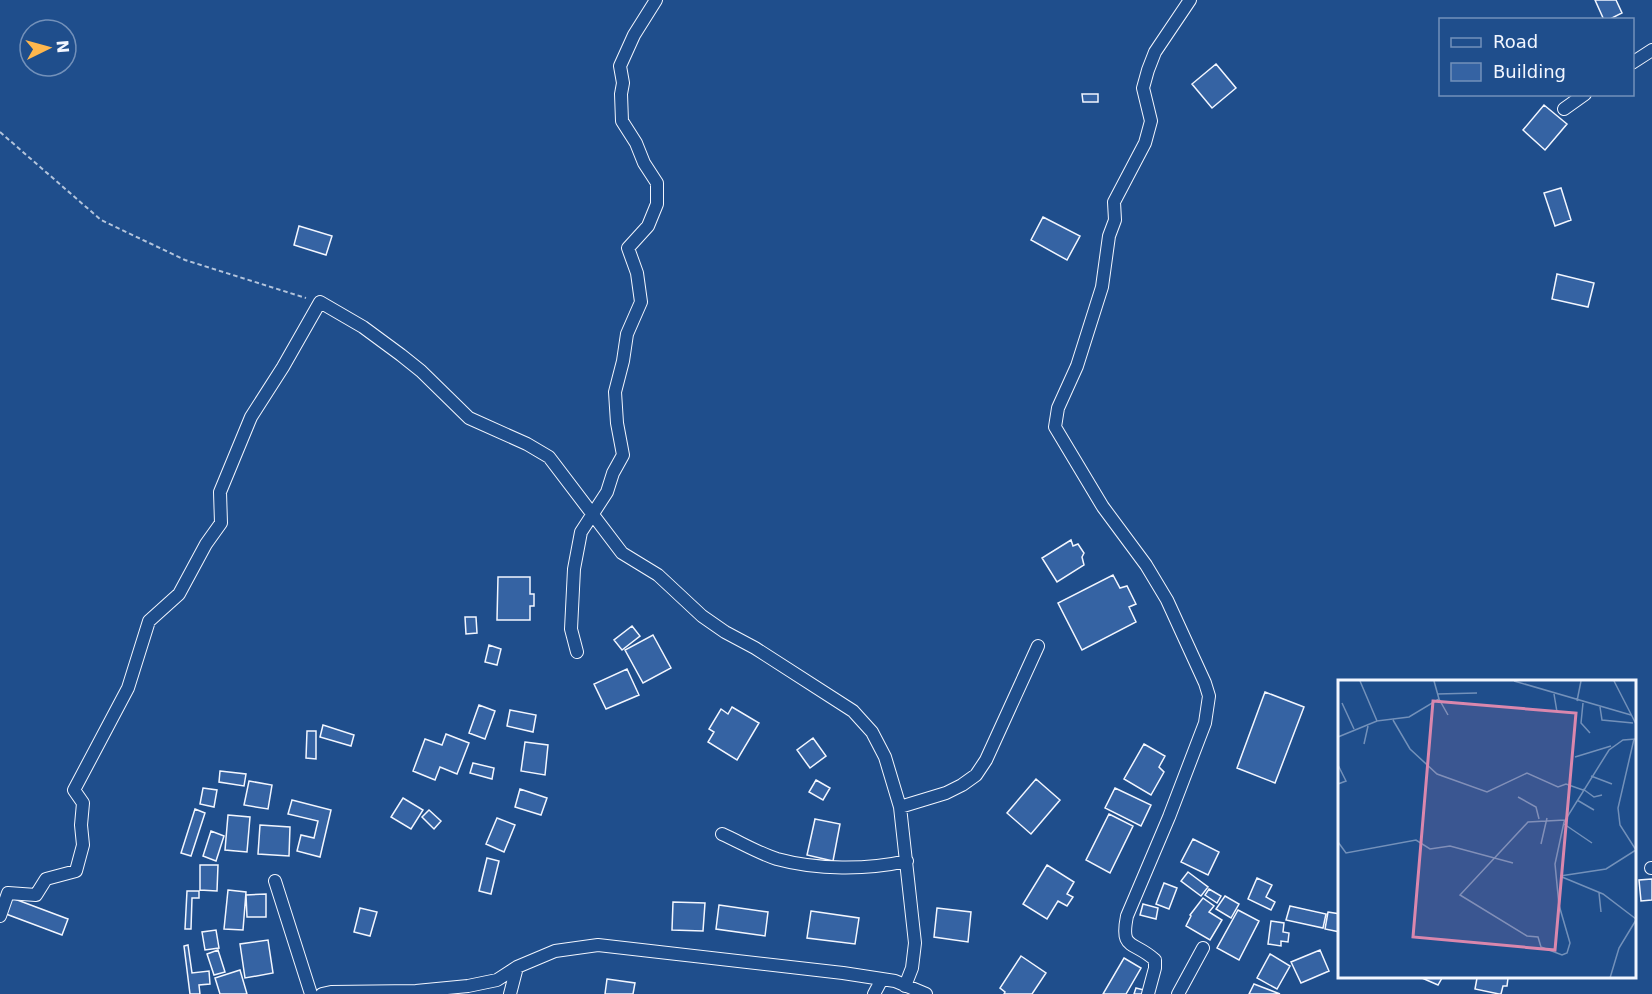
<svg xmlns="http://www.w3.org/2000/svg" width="1652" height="994" font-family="'DejaVu Sans',sans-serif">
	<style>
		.building { fill: #3563a3; stroke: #f2f6ff; stroke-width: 1.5 }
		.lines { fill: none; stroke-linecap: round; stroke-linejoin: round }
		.minor-casing { stroke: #f2f6ff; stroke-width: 14 }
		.path { stroke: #b3c4dc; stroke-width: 2; stroke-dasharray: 4.5 3; stroke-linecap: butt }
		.minor { stroke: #1f4e8c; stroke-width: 12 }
		.inset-road { fill: none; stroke: #7391ba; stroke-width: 1.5 }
		.view { fill: #da87ad; fill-opacity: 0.15; stroke: #da87ad; stroke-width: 3 }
		.inset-edge { fill: none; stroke: #f2f6ff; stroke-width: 3 }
	</style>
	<rect width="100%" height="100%" fill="#1f4e8c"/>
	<!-- building -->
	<path class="building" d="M1595 0H1616L1622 13 1608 20H1604Z
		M1216 64 1236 88 1212 108 1192 84Z
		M1082 94H1098V102H1083Z
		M1544 105 1567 124 1545 150 1523 130Z
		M1561 188 1571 220 1555 226 1544 193Z
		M1043 217 1080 236 1067 260 1031 240Z
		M299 226 332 236 326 255 294 245Z
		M1557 274 1594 283 1588 307 1552 299Z
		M1071 540 1073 546 1078 544 1084 553 1082 557 1084 565 1057 582 1042 558Z
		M1113 575 1120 588 1127 586 1136 604 1129 607 1136 622 1082 650 1058 603Z
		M498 577H530V594H534V606H530V620H497Z
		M465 617H476L477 633 466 634Z
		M632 626 640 636 622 650 614 640Z
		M653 635 671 668 643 683 625 650Z
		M489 645 501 649 497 665 485 662Z
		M627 669 639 695 606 709 594 684Z
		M1265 692 1304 707 1275 783 1237 768Z
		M479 705 495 711 485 739 469 733Z
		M732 707 759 723 737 760 708 742 714 732 709 729 721 709 728 714Z
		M510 710 536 715 533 732 507 726Z
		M323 725 354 735 351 746 320 737Z
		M307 731H316V759L306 758Z
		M446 734 469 743 457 774 440 767 435 780 413 771 425 739 442 745Z
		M813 738 826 756 810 768 797 750Z
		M525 742 548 745 545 775 521 771Z
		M1144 744 1165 756 1159 767 1164 772 1151 795 1124 779Z
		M473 763 494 768 492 779 470 773Z
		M220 771 246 774 244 786 219 782Z
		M1036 779 1060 800 1031 834 1007 813Z
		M816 780 830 788 823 800 809 792Z
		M249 781 272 785 268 809 244 805Z
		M203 788 217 790 214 807 200 804Z
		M1115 788 1151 805 1141 826 1105 808Z
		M520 789 547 798 541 815 515 807Z
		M403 798 423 810 411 829 391 817Z
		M292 800 331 810 320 857 297 851 301 835 314 838 318 821 288 814Z
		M195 809 205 813 191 856 181 853Z
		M429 810 441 821 434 829 422 817Z
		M1109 814 1133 826 1110 873 1086 860Z
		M228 815 250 817 247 852 225 850Z
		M497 818 515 825 504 852 486 844Z
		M815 819 840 824 833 861 807 855Z
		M260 825 290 827 289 856 258 854Z
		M211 831 224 836 216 861 203 856Z
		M1193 839 1219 852 1208 875 1181 862Z
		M487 858 499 861 491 894 479 891Z
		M200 865H218L217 891 200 890Z
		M1047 865 1074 882 1067 894 1073 897 1067 906 1058 901 1047 919 1023 904Z
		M1188 872 1208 887 1201 896 1181 881Z
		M1257 878 1272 885 1266 897 1275 902 1271 910 1248 899Z
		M1652 879V900L1641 901 1639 880Z
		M1164 883 1177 888 1169 909 1156 904Z
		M1209 889 1221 896 1217 903 1205 895Z
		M228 890 246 892 243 930 224 929Z
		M187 891H199V898H192L191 929H185Z
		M266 894V917H247L246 895Z
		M1225 896 1239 904 1231 918 1216 909Z
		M12 898 68 919 62 935 6 914Z
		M1203 898 1214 906 1209 912 1222 920 1210 940 1186 926 1191 916 1190 915Z
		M673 902 705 903 703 931 672 930Z
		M1143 904 1158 908 1156 919 1140 915Z
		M719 905 768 912 765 936 716 929Z
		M1290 906 1326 914 1323 928 1286 920Z
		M360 908 377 912 370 936 354 932Z
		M937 908 971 912 968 942 934 937Z
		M1238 910 1259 921 1239 960 1217 948Z
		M811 911 859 918 855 944 807 938Z
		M1328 912 1340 914V932L1325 929Z
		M1271 921 1284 923 1283 932 1289 933 1288 942 1281 941V946L1268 944Z
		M216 930 219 948 205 950 202 932Z
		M268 940 273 973 245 978 240 944Z
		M188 945 192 973 209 971 210 984 199 985 200 994H190L184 946Z
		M218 950 225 972 214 975 207 954Z
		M1320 950 1329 971 1301 983 1291 962Z
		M1270 954 1290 966 1277 989 1257 978Z
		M1021 956 1046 973 1032 994H1004L1005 992 1000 988Z
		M1124 958 1141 968 1126 994H1103Z
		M240 970 247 994H220L215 978Z
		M1422 978H1442L1438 985Z
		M1477 978H1508L1507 986H1503L1501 994H1499L1475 989Z
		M607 979 635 983 633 994H605Z
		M1254 984 1280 994H1249Z
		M1136 988 1144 990 1143 994H1134Z"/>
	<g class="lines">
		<defs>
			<path id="minor" d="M1632 63 1652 50
				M1564 109 1585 94
				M577 652 571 629 574 569 581 532 607 492 613 473 623 455 617 423 615 392 623 361 627 334 641 302 637 273 628 248 648 226 657 204V183L644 163 636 143 622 121 621 94 623 83 620 66 634 35 656 0
				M900 807 946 793 962 785 976 775 986 760 1038 646
				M722 834C740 842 758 853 777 859 817 870 867 870 907 861
				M1651 868H1652
				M275 881 311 994
				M0 916 8 893 36 895 46 879 76 871 83 845 81 825 83 803 74 790 128 688 149 621 179 594 206 544 221 523 220 492 251 417 283 367 320 302 363 327 401 355 421 371 469 418 527 444 549 457 622 553 658 575 702 616 725 632 755 648 853 711 872 732 885 757 900 807 915 943 912 968 905 986
				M322 994 331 992 416 991 468 986 497 980 517 967 555 951 598 945 843 973 895 981 926 994
				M510 994 517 967
				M874 994 882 979
				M1148 994 1155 968V960C1133 940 1120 951 1127 916L1169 817 1205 723 1209 696 1205 683 1167 600 1146 565 1103 507 1055 427 1058 408 1077 366 1102 287 1109 236 1115 220 1114 202 1145 143 1151 121 1143 88 1148 70 1155 52 1190 0
				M1178 994 1203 948"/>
		</defs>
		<!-- minor casing -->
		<use href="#minor" class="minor-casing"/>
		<!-- path -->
		<path class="path" d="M0 132 101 220 185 260 306 298"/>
		<!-- minor -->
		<use href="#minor" class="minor"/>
	</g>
	<!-- overview -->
	<g transform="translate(1338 680)">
		<rect width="298" height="298" fill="#1f4e8c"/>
		<path class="inset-road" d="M22 1 39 41 71 37 101 19 96 1M176 1 293 35M276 1 298 44M99 14 139 13M216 14 219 32M101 19 110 35M239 21 243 1M4 23 16 49M245 23 243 43 252 53M262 27 264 40 295 43M55 40 72 69 99 94 149 112 189 93 220 107 228 104 245 110M0 57 39 41M26 64 30 46M237 77 273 66M0 85 8 101 0 104M253 96 274 104M245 109 256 117 264 115M180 117 198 127 201 139M239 120 256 130M227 140 190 142 122 215 189 256 200 257 203 267 224 275 229 273 232 263 221 225 217 184 226 142 271 70 285 60 298 59M226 144 254 163M0 162 8 173 78 160 92 169 112 166 175 183M203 164 209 138M222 196 268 189 298 170 282 145 280 128 296 59M224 197 265 214 298 239M261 213 263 232M272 298 281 268 298 240"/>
		<path class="view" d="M95 21 238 33 217 270 75 257Z"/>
		<rect width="298" height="298" class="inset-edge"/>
	</g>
	<!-- legend -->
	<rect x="1439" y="18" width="195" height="78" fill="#1f4e8c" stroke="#7391ba" stroke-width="1.5"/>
	<rect x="1451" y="38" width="30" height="9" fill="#1f4e8c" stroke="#7391ba" stroke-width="1.5"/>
	<text x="1493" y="48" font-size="18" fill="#f2f6ff">Road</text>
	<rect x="1451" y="63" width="30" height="18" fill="#3563a3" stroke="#7391ba" stroke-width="1.5"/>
	<text x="1493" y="78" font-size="18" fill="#f2f6ff">Building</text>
	<!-- north arrow -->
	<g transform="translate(48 48) rotate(85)"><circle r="28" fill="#1f4e8c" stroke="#7391ba" stroke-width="1.5"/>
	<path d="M0-4.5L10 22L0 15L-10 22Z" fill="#ffb74d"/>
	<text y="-9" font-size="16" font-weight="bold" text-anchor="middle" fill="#f2f6ff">N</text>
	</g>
</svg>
